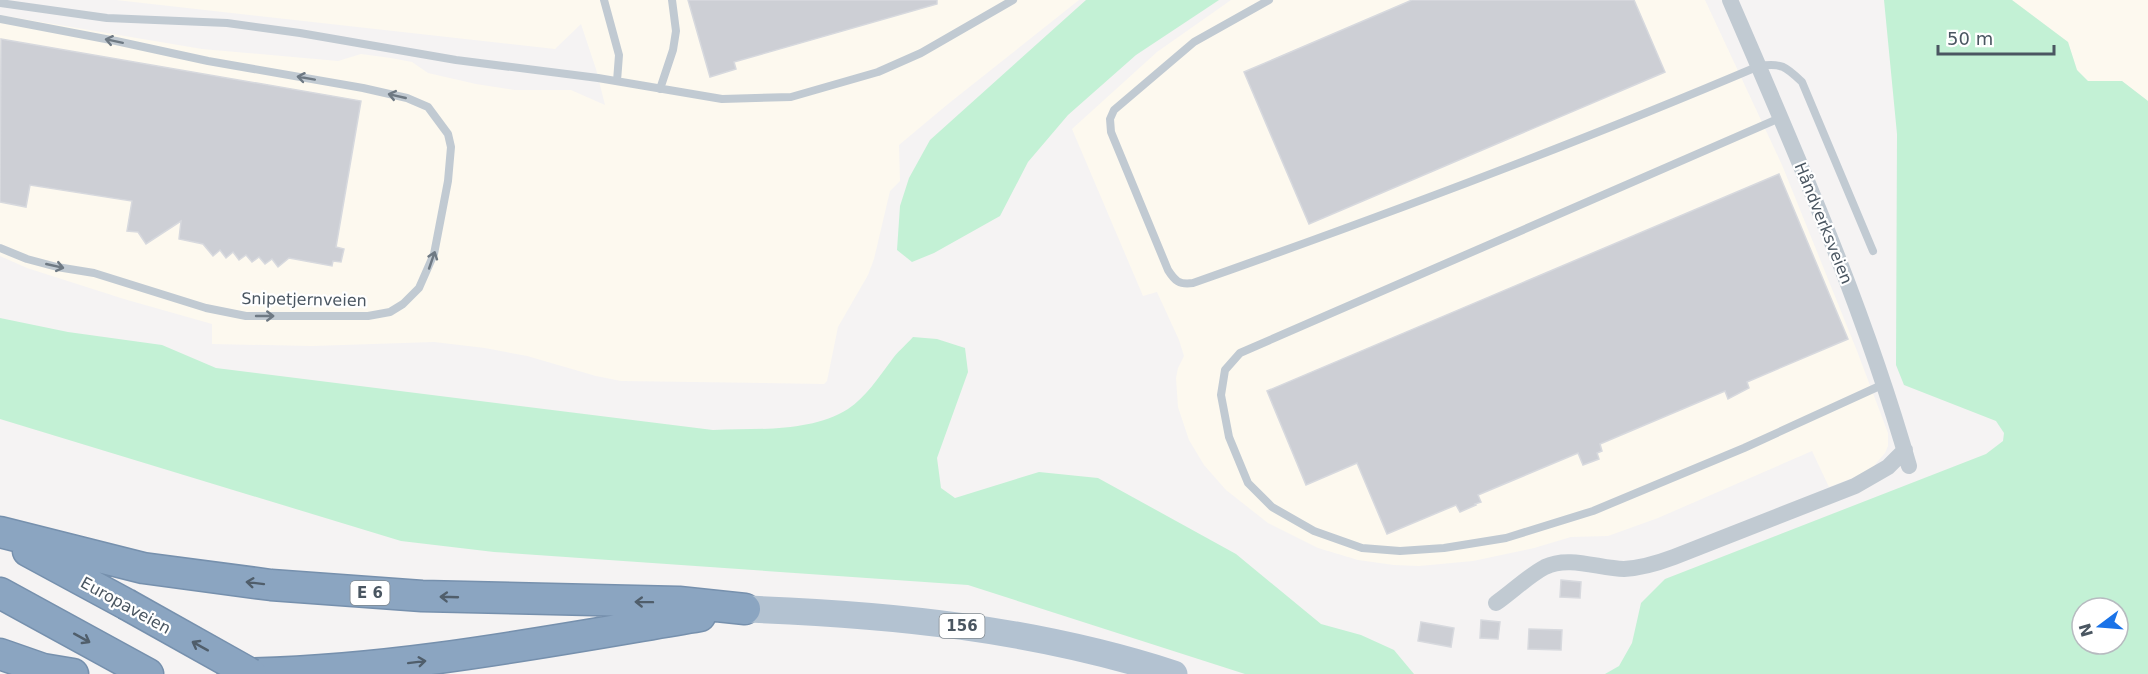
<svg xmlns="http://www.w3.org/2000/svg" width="2148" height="674" font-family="'DejaVu Sans',sans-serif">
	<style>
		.commercial { fill: #fdf9ef }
		.green { fill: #c3f1d5; fill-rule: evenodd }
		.building { fill: #cdcfd5; stroke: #d7d9de; stroke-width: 1.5 }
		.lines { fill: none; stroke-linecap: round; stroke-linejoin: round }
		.highway-casing { stroke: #7690ad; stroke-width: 33 }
		.lane { stroke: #c1cad2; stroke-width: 8 }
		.street { stroke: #c1cad2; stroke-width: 16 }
		.primary { stroke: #b3c2d1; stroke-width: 27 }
		.highway { stroke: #8ba5c1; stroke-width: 30 }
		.highway-bridge-casing { stroke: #7690ad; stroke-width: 33; stroke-linecap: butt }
		.highway-bridge { stroke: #8ba5c1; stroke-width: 30 }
		.oneway { stroke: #6e7983 }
		.oneway2 { stroke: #505e6b }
		.labels { text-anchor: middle; stroke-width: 4.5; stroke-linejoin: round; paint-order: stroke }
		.shield { fill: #fff; stroke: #808990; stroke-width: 1.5 }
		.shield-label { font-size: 15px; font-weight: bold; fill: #4a5661 }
		.street-label { font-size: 16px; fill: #4a5661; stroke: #fff }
	</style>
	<rect width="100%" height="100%" fill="#f5f3f3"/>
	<!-- commercial -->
	<path class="commercial" d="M116 0H1079L948 104 899 145 900 181 890 191 874 259 868 275 838 327 827 381 824 384 621 381 596 376 527 356 485 348 434 342 312 346 212 344V324L124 299 27 268 0 256V15L202 49 338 61 361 54 391 58 412 62 428 73 476 84 515 90H571L605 105 596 69 581 24 555 49Z
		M1231 0H1705L1782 165 1857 351 1888 433V446L1885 453 1873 467 1863 474 1829 487 1812 451 1658 518 1608 536 1571 537 1534 548 1473 561 1419 566 1394 565 1358 560 1318 548 1268 523 1226 490 1204 465 1189 440 1178 407 1176 378 1178 368 1184 356 1179 340 1157 292 1143 296 1072 129 1157 52Z
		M2012 0H2148V101L2122 81H2088L2077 70 2068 42Z"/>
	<!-- green -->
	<path class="green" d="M1086 0H1219L1136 55 1068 115 1028 162 1000 216 934 253 912 262 897 250 900 206 909 178 930 140Z
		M1884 0H2012L2068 42 2077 70 2088 81H2122L2148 101V674H1605L1619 666 1632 643 1641 603 1665 579 1986 454 2003 441 2004 433 1996 421 1904 385 1896 365 1897 134ZM2082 608H2118V644H2082Z
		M0 318 68 332 162 345 216 368 713 430C756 428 810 433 848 409 866 397 878 378 891 361 897 352 906 345 913 337L937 339 965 348 968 372 937 458 941 488 955 498 1039 472 1098 478 1236 554 1321 624 1361 635 1394 650 1414 674H1245L968 585 494 552 401 541 0 419Z"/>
	<!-- building -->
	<path class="building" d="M688 0H937V4L734 62 736 69 710 77Z
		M1412 0H1634L1665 72 1309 224 1244 72Z
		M1 39 361 101 336 247 344 249 341 262 333 261 332 266 289 258 278 267 272 259 265 264 259 257 252 262 246 255 239 260 233 252 226 258 220 250 213 256 203 244 179 239 181 221 146 244 138 232 127 231 132 201 30 185 26 207 0 202Z
		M1779 174 1848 339 1747 382 1749 388 1728 399 1725 391 1600 444 1602 451 1597 453 1599 459 1583 465 1578 453 1478 495 1481 502 1475 504 1476 505 1460 512 1456 505 1387 534 1357 463 1306 485 1267 391Z
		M1561 580 1581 582 1580 598 1560 597Z
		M1481 620 1500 622 1498 639 1480 638Z
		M1421 622 1454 628 1451 647 1418 641Z
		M1529 629 1562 630 1561 650 1528 649Z"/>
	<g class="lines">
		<defs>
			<path id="highway" d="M0 532 143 568 271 585 422 596 679 602 745 609
				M28 551 126 604
				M0 593 148 674
				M0 654 43 669 73 674
				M233 674C391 672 545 642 700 616"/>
		</defs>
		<!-- highway casing -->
		<use href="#highway" class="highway-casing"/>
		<!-- lane -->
		<path class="lane" d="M604 0 619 55 617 81
			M1269 0 1194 42 1114 110 1110 119 1111 132 1168 270C1175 281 1179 285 1193 283 1383 216 1573 145 1759 66 1782 63 1785 66 1802 82L1873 251
			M0 3 107 18 227 23 300 33 456 60 598 78 722 99 791 97 878 72 921 53 1013 0
			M0 19 116 41 208 61 363 88 407 98 428 107 448 134 451 147 448 181 434 254 419 288 403 304 390 312 368 316H246L206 308 94 273 57 267 27 259 0 248
			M660 89 673 50 676 31 672 0
			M1780 118 1240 353 1225 370 1221 395 1229 437 1248 483 1272 507 1314 531 1362 548 1400 551 1444 548 1506 538 1593 511 1744 448 1884 384"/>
		<!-- street -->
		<path class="street" d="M1730 0C1796 153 1863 305 1909 466
			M1496 603C1512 592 1528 576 1545 567 1569 555 1600 569 1624 569 1642 568 1658 563 1674 557L1855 486 1888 467 1905 450"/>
		<!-- primary -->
		<path class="primary" d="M745 609C890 614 1036 629 1174 674"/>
		<!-- highway -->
		<use href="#highway" class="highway"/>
		<defs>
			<path id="highway-bridge" d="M126 604 251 674"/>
		</defs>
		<!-- highway-bridge casing -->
		<use href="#highway-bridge" class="highway-bridge-casing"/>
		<!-- highway-bridge -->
		<use href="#highway-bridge" class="highway-bridge"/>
	</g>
	<!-- one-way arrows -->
	<defs><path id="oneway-shaft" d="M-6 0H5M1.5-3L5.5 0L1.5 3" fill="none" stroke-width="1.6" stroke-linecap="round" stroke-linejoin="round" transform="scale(1.5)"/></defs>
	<g class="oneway">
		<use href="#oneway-shaft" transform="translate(114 41) rotate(-168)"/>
		<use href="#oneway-shaft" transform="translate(306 78) rotate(-170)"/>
		<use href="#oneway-shaft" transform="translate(397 96) rotate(-167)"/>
		<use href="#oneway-shaft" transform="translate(432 260) rotate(-71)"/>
		<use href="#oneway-shaft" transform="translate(55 266) rotate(13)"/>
		<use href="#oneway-shaft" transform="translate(265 316)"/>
	</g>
	<g class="oneway2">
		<use href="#oneway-shaft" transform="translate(255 583) rotate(-173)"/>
		<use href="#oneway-shaft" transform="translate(449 597) rotate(-178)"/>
		<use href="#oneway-shaft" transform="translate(644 602) rotate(-179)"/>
		<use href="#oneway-shaft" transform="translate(82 638) rotate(29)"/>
		<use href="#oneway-shaft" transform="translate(200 646) rotate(-151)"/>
		<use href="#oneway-shaft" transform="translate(417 662) rotate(-7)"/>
	</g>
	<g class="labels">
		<!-- shield labels -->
		<g class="shield">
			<rect x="350.5" y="581" width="39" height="24" rx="4.5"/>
			<rect x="939.5" y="614" width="45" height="24" rx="4.5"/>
		</g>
		<g class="shield-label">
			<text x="370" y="598">E 6</text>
			<text x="962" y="631">156</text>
		</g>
		<!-- street labels -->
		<g class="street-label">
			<text transform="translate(1824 223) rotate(68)" y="6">Håndverksveien</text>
			<text transform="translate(304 299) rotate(1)" y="6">Snipetjernveien</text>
			<text transform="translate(126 605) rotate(29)" y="6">Europaveien</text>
		</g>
	</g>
	<!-- north arrow -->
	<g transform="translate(2100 626) rotate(254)"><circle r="28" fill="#ffffff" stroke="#b7bbc0" stroke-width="1.5"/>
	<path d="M0-4.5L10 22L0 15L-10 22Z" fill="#1a73e8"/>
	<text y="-9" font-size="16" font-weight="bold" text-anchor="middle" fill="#4a5661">N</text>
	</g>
	<!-- scale -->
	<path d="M1938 45v9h116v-9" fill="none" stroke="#4a5661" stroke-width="3"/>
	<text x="1947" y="45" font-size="18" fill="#4a5661" stroke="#ffffff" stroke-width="4.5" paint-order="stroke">50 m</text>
</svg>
